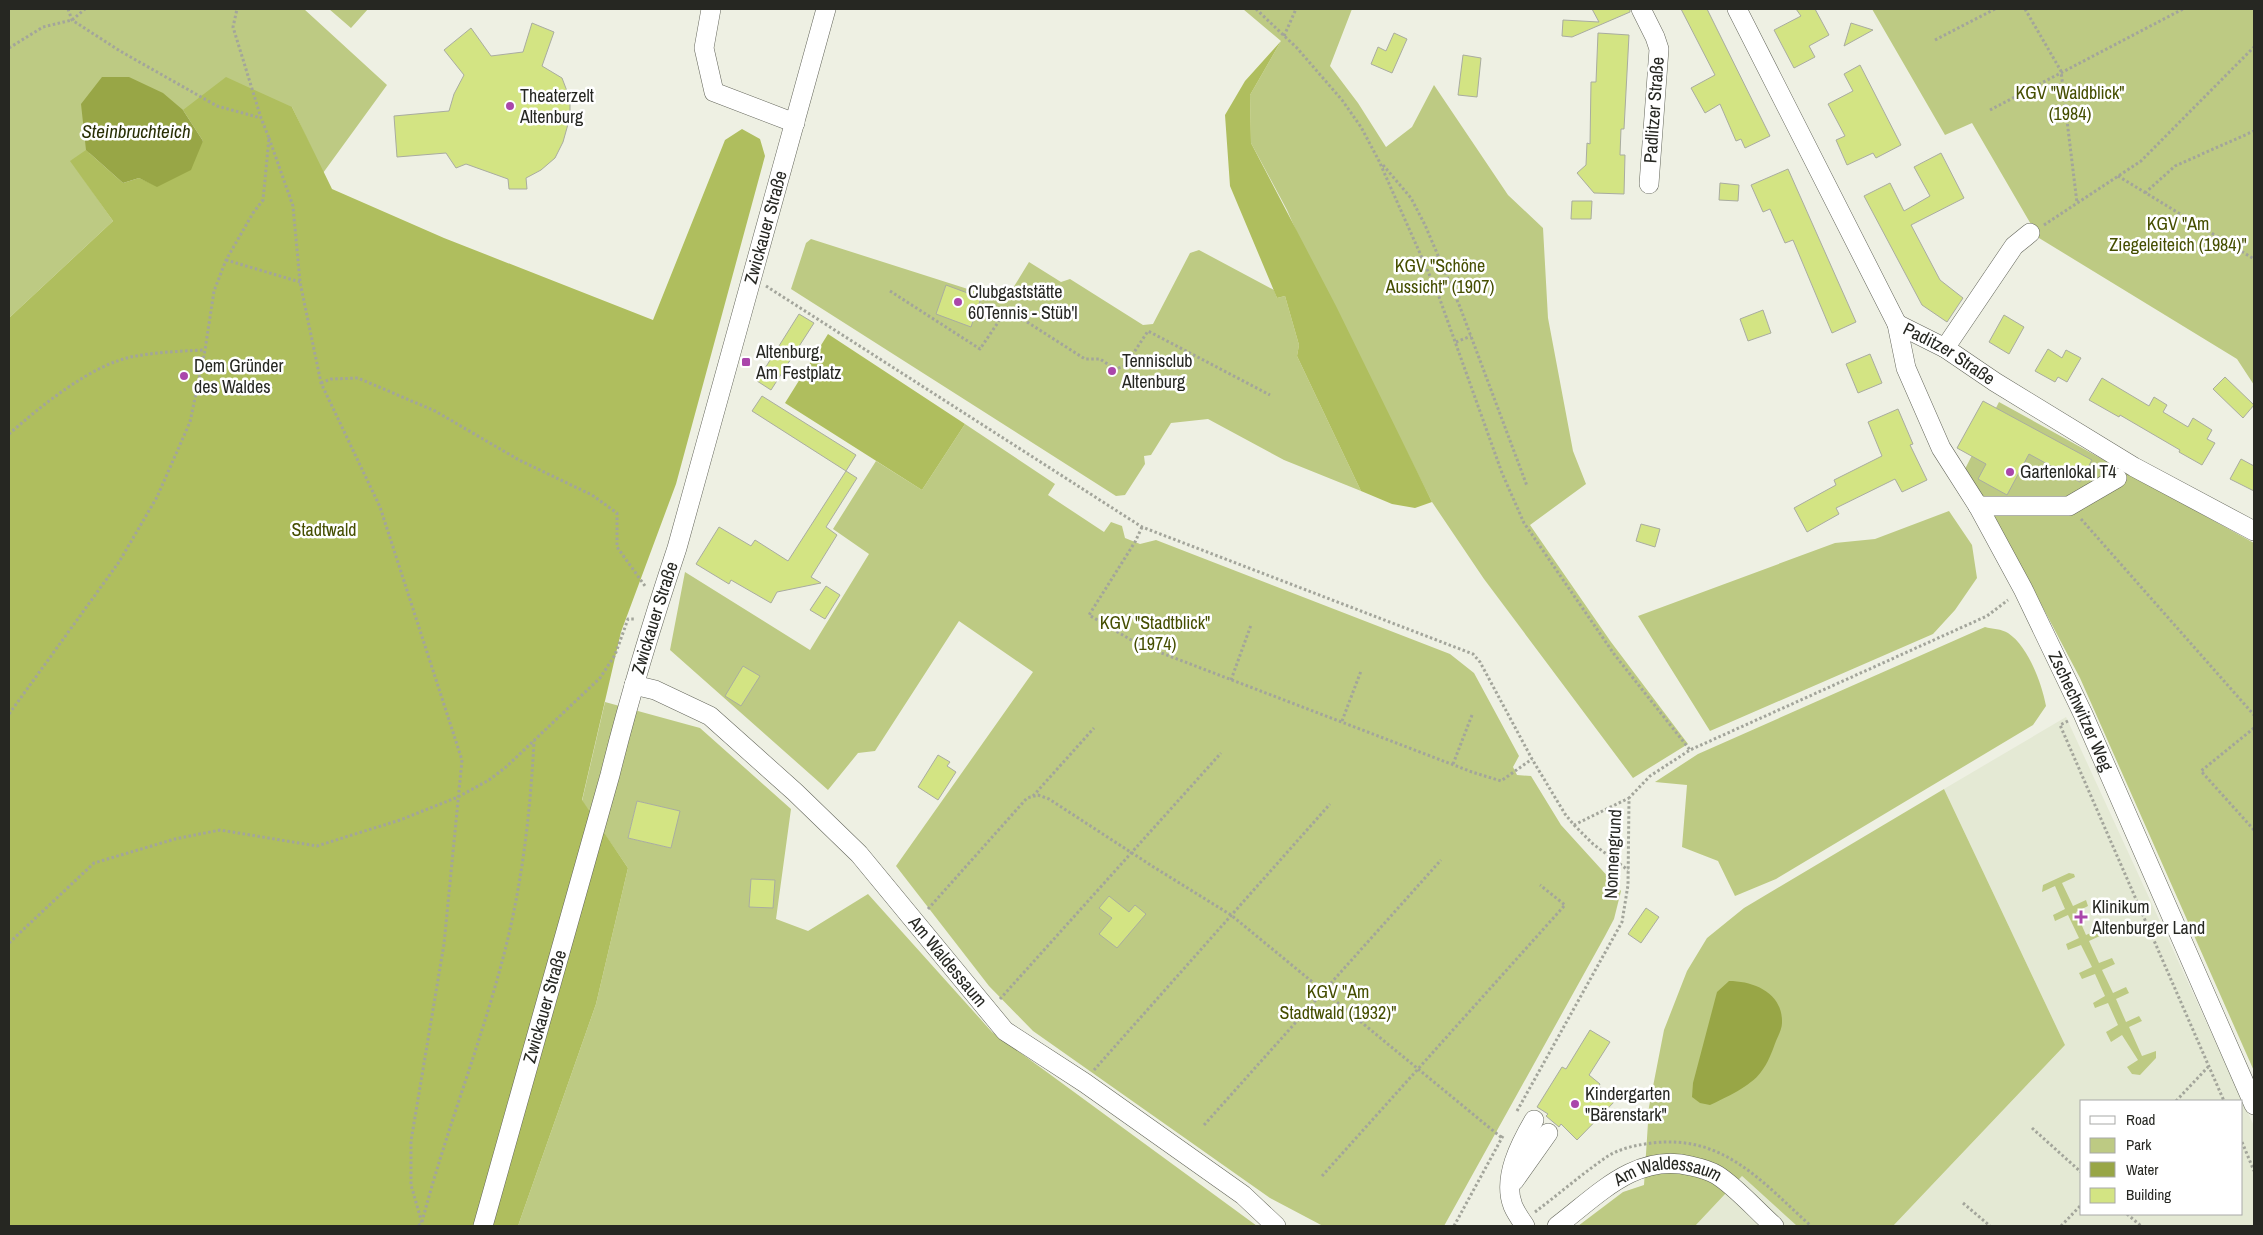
<svg xmlns="http://www.w3.org/2000/svg" width="2263" height="1235" font-family="'Archivo Narrow',sans-serif">
	<style>
		.built { fill: #e4e9d4; fill-rule: evenodd }
		.green { fill: #bdca83; fill-rule: evenodd }
		.forest { fill: #afbe5e }
		.water { fill: #98a646 }
		.building { fill: #d3e483; stroke: #a9aca0 }
		.lines { fill: none; stroke-linecap: round; stroke-linejoin: round }
		.minor-casing { stroke: #63655a; stroke-width: 20 }
		.path { stroke: #a3a59b; stroke-width: 3; stroke-dasharray: 2.5 2.5; stroke-linecap: butt }
		.minor { stroke: #fff; stroke-width: 19 }
		.poi-dot { fill: #aa46ab; stroke: #fff; stroke-width: 2 }
		.labels { text-anchor: middle; stroke-width: 5; stroke-linejoin: round; paint-order: stroke }
		.park-label { font-size: 18px; fill: #454e01; stroke: #fff }
		.poi-label { font-size: 18px; fill: #262722; stroke: #fff; text-anchor: start }
		.street-label { font-size: 18px; fill: #262722; stroke: #fff }
		.water-label { font-size: 19px; font-style: italic; fill: #292f05; stroke: #fff }
	</style>
	<rect width="100%" height="100%" fill="#eef0e3"/>
	<!-- built -->
	<path class="built" d="M2066 717 2254 1126V1226H1893L2065 1045 1944 789ZM2082 1101H2242V1214H2082Z
		M1742 1176 1797 1226H1695Z"/>
	<!-- green -->
	<path class="green" d="M9 9H304L387 85 323 173 292 107 184 110 71 161 113 221 9 318Z
		M329 9H368L351 28Z
		M1243 9H1352L1330 66 1358 103 1386 147 1412 127 1434 85 1508 195 1543 228 1548 318 1573 451 1586 484 1530 525 1611 642 1688 744 1633 778 1484 579 1432 502 1301 242 1287 210 1251 143 1250 95 1281 41Z
		M1872 9H2254V385L2237 359 2039 238 1972 123 1945 135Z
		M811 239 996 298 1013 288 1029 262 1061 282 1070 279 1143 325 1153 324 1190 253 1199 250 1274 290 1277 298 1285 296 1299 345 1297 356 1361 491 1284 460 1208 419 1171 423 1151 455 1144 456 1145 464 1125 495 1116 496 791 289 806 243Z
		M1999 402 2254 543V1071L2080 678 2023 570 1965 469Z
		M965 424 1055 484 1048 495 1104 532 1111 522 1122 526 1125 538 1140 544 1156 540 1450 654 1474 673 1519 756 1513 767 1517 775 1531 776 1561 825 1621 891 1614 919 1605 936 1444 1226H1323L1270 1198 1033 1031 989 986 896 866 1033 672 959 621 875 751 858 753 828 790 670 650 685 572 810 650 869 554 833 529 876 461 922 490Z
		M1949 511 1972 545 1977 578 1955 610 1933 634 1710 731 1638 616 1835 543 1875 539Z
		M1985 627C1992 629 2002 629 2008 633 2028 646 2042 684 2046 706L2033 725 1776 879 1735 896 1718 861 1682 847 1687 785 1655 782 1698 754Z
		M605 702 700 728 791 809 776 919 808 931 868 894 992 1032 1257 1226H518L596 1004 628 868 582 801ZM637 801 679 811 671 848 628 838Z
		M1944 789 2065 1045 1893 1226H1797L1742 1176 1695 1226H1578L1623 1192 1644 1185 1649 1107 1664 1030 1687 971 1707 938 1744 908Z
		M2069 873 2074 874 2075 877 2062 883 2073 906 2086 900 2088 906 2076 912 2086 935 2099 929 2102 935 2089 941 2099 963 2112 958 2115 964 2102 970 2113 993 2126 987 2129 993 2116 999 2126 1022 2139 1016 2142 1021 2129 1027 2142 1056 2156 1051V1058L2140 1075 2132 1074 2127 1067 2138 1060 2122 1035 2111 1042 2106 1032 2118 1025 2108 1003 2095 1008 2093 1003 2105 996 2095 974 2082 979 2079 973 2092 967 2081 945 2068 950 2066 944 2079 938 2068 915 2055 921 2053 915 2065 909 2055 886 2042 892 2043 885Z"/>
	<!-- forest -->
	<path class="forest" d="M1281 41 1250 95 1251 143 1336 306 1432 502 1415 508 1392 504 1361 491 1297 356 1299 345 1285 296 1277 298 1230 186 1225 115 1245 81Z
		M226 77 292 107 332 189 444 238 653 320 725 140 742 129 760 139 765 156 676 484 621 632 582 800 628 868 596 1004 518 1226H9V318L113 221 70 161 86 150 123 183 139 178 157 186 203 141 183 110Z
		M828 334 965 424 922 490 785 403Z"/>
	<!-- water -->
	<path class="water" d="M102 77H129L163 93 183 110 203 141 191 170 157 187 139 178 123 183 86 150 81 104Z
		M1729 981C1754 981 1783 993 1782 1023 1782 1029 1778 1036 1776 1041 1772 1052 1768 1063 1761 1072 1751 1086 1725 1098 1710 1105L1700 1103 1692 1097 1693 1083 1717 992Z"/>
	<!-- building -->
	<path class="building" d="M1592 9H1630V12L1572 37 1562 36 1563 20 1599 22Z
		M1681 9H1707L1770 136 1745 148 1741 139 1736 141 1720 104 1705 113 1691 88 1715 75Z
		M1796 9H1815L1829 35 1809 46 1815 57 1794 68 1774 30 1801 16Z
		M532 23 554 32 542 66 562 78 570 99V117L563 142 555 158 541 170 526 178 527 189H509L508 179 466 164 456 168 446 153 397 157 394 116 449 111 454 94 464 75 444 50 471 28 491 56 523 52Z
		M1851 23 1873 30 1844 46Z
		M1394 33 1407 39 1392 73 1371 64 1378 47 1386 51Z
		M1598 33 1629 35 1624 129H1621L1620 155H1625L1624 194 1594 193 1577 173 1586 165 1587 143 1590 144 1591 82H1596Z
		M1463 55 1481 58 1477 97 1458 95Z
		M1860 65 1901 145 1876 158 1873 153 1847 165 1836 140 1845 136 1828 104 1853 91 1844 74Z
		M1941 153 1964 198 1911 225 1940 280 1963 298 1947 322 1922 305 1864 196 1890 183 1904 211 1930 196 1914 167Z
		M1788 169 1856 322 1832 333 1793 240 1785 243 1770 209 1763 212 1751 185Z
		M1720 183 1739 185 1738 201 1719 200Z
		M1572 201H1592L1591 219H1571Z
		M946 285 981 298 971 327 936 314Z
		M1763 310 1771 333 1748 341 1740 319Z
		M799 314 814 323 771 390 757 381Z
		M2004 315 2024 327 2009 354 1989 342Z
		M2048 349 2062 358 2066 350 2081 358 2067 382 2058 377 2055 382 2035 371Z
		M1870 354 1882 383 1858 393 1846 364Z
		M2225 377 2254 405 2243 418 2213 389Z
		M2102 378 2149 406 2154 397 2167 405 2163 412 2188 427 2193 418 2212 430 2207 439 2215 443 2202 465 2179 452 2180 450 2120 415 2119 417 2089 400Z
		M762 396 856 455 846 471 752 411Z
		M1983 401 2092 460 2080 482 2029 454 2007 495 1978 479 1986 464 1957 448Z
		M1898 409 1913 444 1910 445 1927 480 1902 492 1895 479 1836 508 1839 514 1807 532 1794 508 1836 485 1834 480 1882 456 1868 422Z
		M2241 459 2254 466V491L2230 479Z
		M846 471 857 478 826 527 837 535 811 577 821 583 777 592 771 603 731 580 729 584 696 564 719 527 751 546 755 540 788 561Z
		M1641 524 1660 529 1655 547 1636 541Z
		M826 586 840 595 825 619 810 610Z
		M743 666 760 676 741 706 725 696Z
		M938 755 950 762 947 766 956 772 938 800 918 787Z
		M637 801 680 811 671 848 628 838Z
		M751 879 775 880 773 908 749 907Z
		M1109 896 1129 912 1135 905 1146 914 1117 948 1099 934 1112 918 1099 908Z
		M1646 908 1659 917 1641 943 1628 934Z
		M1590 1030 1610 1042 1589 1075 1600 1084 1599 1086 1615 1101 1577 1140 1561 1124 1559 1127 1546 1116 1548 1114 1537 1107 1562 1067 1566 1069Z"/>
	<g class="lines">
		<defs>
			<g id="minor">
				<path d="M711 9 704 48 714 92 795 123"/>
				<path d="M1641 9 1655 37 1659 49 1649 184"/>
				<path id="s1" d="M1737 9 1897 324 1906 368 1941 448 1978 506 2023 589 2083 714 2254 1105"/>
				<path id="s2" d="M1897 324 1945 348 1995 382 2134 467 2254 531"/>
				<path d="M1945 348 2014 246 2030 233"/>
				<path d="M1978 506H2069L2117 478"/>
				<path id="s3" d="M634 685 655 690 710 716 795 792 859 854 1005 1031 1085 1083 1243 1195 1276 1226"/>
				<path d="M1514 1181 1548 1133"/>
				<path id="s4" d="M483 1226 610 775C629 698 652 623 677 548L826 9"/>
				<path d="M1525 1226C1521 1220 1516 1213 1513 1206 1502 1178 1520 1144 1534 1120"/>
				<path id="s5" d="M1557 1226C1597 1196 1636 1152 1691 1166 1700 1168 1709 1170 1717 1175 1735 1186 1757 1211 1774 1226"/>
			</g>
		</defs>
		<!-- minor casing -->
		<use href="#minor" class="minor-casing"/>
		<!-- path -->
		<path class="path" d="M68 9 72 20 120 51 217 106 261 118
			M1256 9 1297 48 1342 100 1361 127 1379 161 1438 294 1502 473 1524 523 1614 654 1690 750
			M2025 9 2061 71 2077 203
			M1284 36 1296 9
			M1935 40 1995 9
			M9 48 43 27 72 20 85 9
			M1990 110 2183 9
			M269 138 293 206 300 282 321 383 380 507 462 760 444 944 411 1141V1185L422 1223 418 1226
			M1383 165 1411 198 1425 225 1460 307 1527 486
			M2118 176 2254 259
			M2145 193 2175 166 2254 131
			M2044 225 2141 161 2254 47
			M226 260 300 282
			M766 286 1142 527 1473 654 1480 662 1532 759 1565 814 1574 825 1629 798
			M890 291 980 349 1003 315 1013 313 1085 359H1100L1115 369 1125 366 1148 331 1270 395
			M1456 342 1471 336
			M321 383 331 379 358 378 435 411 519 460 592 495 617 513V547L645 586 647 587
			M9 434C41 406 93 363 136 356 159 352 182 351 205 350
			M2081 519 2254 715
			M1142 527 1135 542 1089 615 1138 644 1472 772 1501 781 1532 759
			M1231 680 1251 625
			M9 714 119 562 157 497 190 422 205 350 214 291 226 260 253 213 263 200 269 138 261 118 233 27 237 9
			M1342 721 1361 671
			M2068 721 2060 725 2224 1101
			M2254 728 2201 771 2254 830
			M1453 764 1472 715
			M1033 796 1094 728
			M1574 825 1593 844 1628 870
			M928 909 1027 798 1038 795 1049 799 1152 866 1231 915 1502 1138
			M9 943 94 863 175 839 220 830 317 846 400 820 458 797 489 780 506 767 600 678 615 655 628 619H636
			M1000 999 1221 753
			M1094 1070 1330 804
			M2176 1101 2208 1067
			M1517 1111 1622 922 1628 885 1629 798 1650 776 1690 750 1987 616 2008 600
			M1204 1125 1441 860
			M2032 1128 2082 1173
			M2242 1142 2254 1171
			M1322 1176 1565 905 1540 885
			M1963 1203 1990 1226
			M1535 1212C1559 1194 1583 1173 1608 1156 1621 1148 1637 1145 1652 1143 1724 1134 1763 1183 1811 1226
			M2127 1214 2141 1226
			M422 1222C444 1137 477 1054 500 969 521 894 530 818 534 741
			M1454 1226 1504 1134
			M2061 1226 2082 1204"/>
		<!-- minor -->
		<use href="#minor" class="minor"/>
	</g>
	<!-- markers -->
	<g class="poi-dot">
		<circle cx="510" cy="106" r="5"/>
		<circle cx="958" cy="302" r="5"/>
		<rect x="741" y="357" width="10" height="10" rx="2.5"/>
		<circle cx="1112" cy="371" r="5"/>
		<circle cx="184" cy="376" r="5"/>
		<circle cx="2010" cy="472" r="5"/>
		<path d="M2078.5 909.5h5v5h5v5h-5v5h-5v-5h-5v-5h5z"/>
		<circle cx="1575" cy="1104" r="5"/>
	</g>
	<g class="labels">
		<!-- park labels -->
		<g class="park-label">
			<text x="2070" y="99">KGV "Waldblick"<tspan x="2070" dy="21">(1984)</tspan></text>
			<text x="2178" y="230">KGV "Am<tspan x="2178" dy="21">Ziegeleiteich (1984)"</tspan></text>
			<text x="1440" y="272">KGV "Schöne<tspan x="1440" dy="21">Aussicht" (1907)</tspan></text>
			<text x="324" y="536">Stadtwald</text>
			<text x="1155" y="629">KGV "Stadtblick"<tspan x="1155" dy="21">(1974)</tspan></text>
			<text x="1338" y="998">KGV "Am<tspan x="1338" dy="21">Stadtwald (1932)"</tspan></text>
		</g>
		<!-- poi labels -->
		<g class="poi-label">
			<text x="520" y="102">Theaterzelt<tspan x="520" dy="21">Altenburg</tspan></text>
			<text x="968" y="298">Clubgaststätte<tspan x="968" dy="21">60Tennis - Stüb'l</tspan></text>
			<text x="756" y="358">Altenburg,<tspan x="756" dy="21">Am Festplatz</tspan></text>
			<text x="1122" y="367">Tennisclub<tspan x="1122" dy="21">Altenburg</tspan></text>
			<text x="194" y="372">Dem Gründer<tspan x="194" dy="21">des Waldes</tspan></text>
			<text x="2020" y="478">Gartenlokal T4</text>
			<text x="2092" y="913">Klinikum<tspan x="2092" dy="21">Altenburger Land</tspan></text>
			<text x="1585" y="1100">Kindergarten<tspan x="1585" dy="21">"Bärenstark"</tspan></text>
		</g>
		<!-- street labels -->
		<g class="street-label">
			<text transform="translate(1654 110) rotate(-86)" y="6">Padlitzer Straße</text>
			<text dy="6" stroke="none"><textPath href="#s4" startOffset="1038">Zwickauer Straße</textPath></text>
			<text dy="6" stroke="none"><textPath href="#s2" startOffset="60">Paditzer Straße</textPath></text>
			<text dy="6" stroke="none"><textPath href="#s4" startOffset="632">Zwickauer Straße</textPath></text>
			<text dy="6" stroke="none"><textPath href="#s1" startOffset="784">Zschechwitzer Weg</textPath></text>
			<text transform="translate(1613 854) rotate(-87)" y="6">Nonnengrund</text>
			<text dy="6" stroke="none"><textPath href="#s3" startOffset="425">Am Waldessaum</textPath></text>
			<text dy="6" stroke="none"><textPath href="#s4" startOffset="228">Zwickauer Straße</textPath></text>
			<text dy="6" stroke="none"><textPath href="#s5" startOffset="129">Am Waldessaum</textPath></text>
		</g>
		<!-- water labels -->
		<g class="water-label">
			<text x="136" y="138">Steinbruchteich</text>
		</g>
	</g>
	<!-- border -->
	<rect width="2263" height="1235" fill="none" stroke="#262722" stroke-width="20"/>
	<!-- legend -->
	<rect x="2080" y="1100" width="162" height="115" fill="#ffffff" stroke="#a8a9a7"/>
	<rect x="2090" y="1116" width="25" height="8" fill="#ffffff" stroke="#a8a9a7"/>
	<text x="2126" y="1125" font-size="15" fill="#262722">Road</text>
	<rect x="2090" y="1138" width="25" height="15" fill="#bdca83" stroke="#a8a9a7"/>
	<text x="2126" y="1150" font-size="15" fill="#262722">Park</text>
	<rect x="2090" y="1162" width="25" height="15" fill="#98a646" stroke="#a8a9a7"/>
	<text x="2126" y="1175" font-size="15" fill="#262722">Water</text>
	<rect x="2090" y="1188" width="25" height="15" fill="#d3e483" stroke="#a8a9a7"/>
	<text x="2126" y="1200" font-size="15" fill="#262722">Building</text>
</svg>
